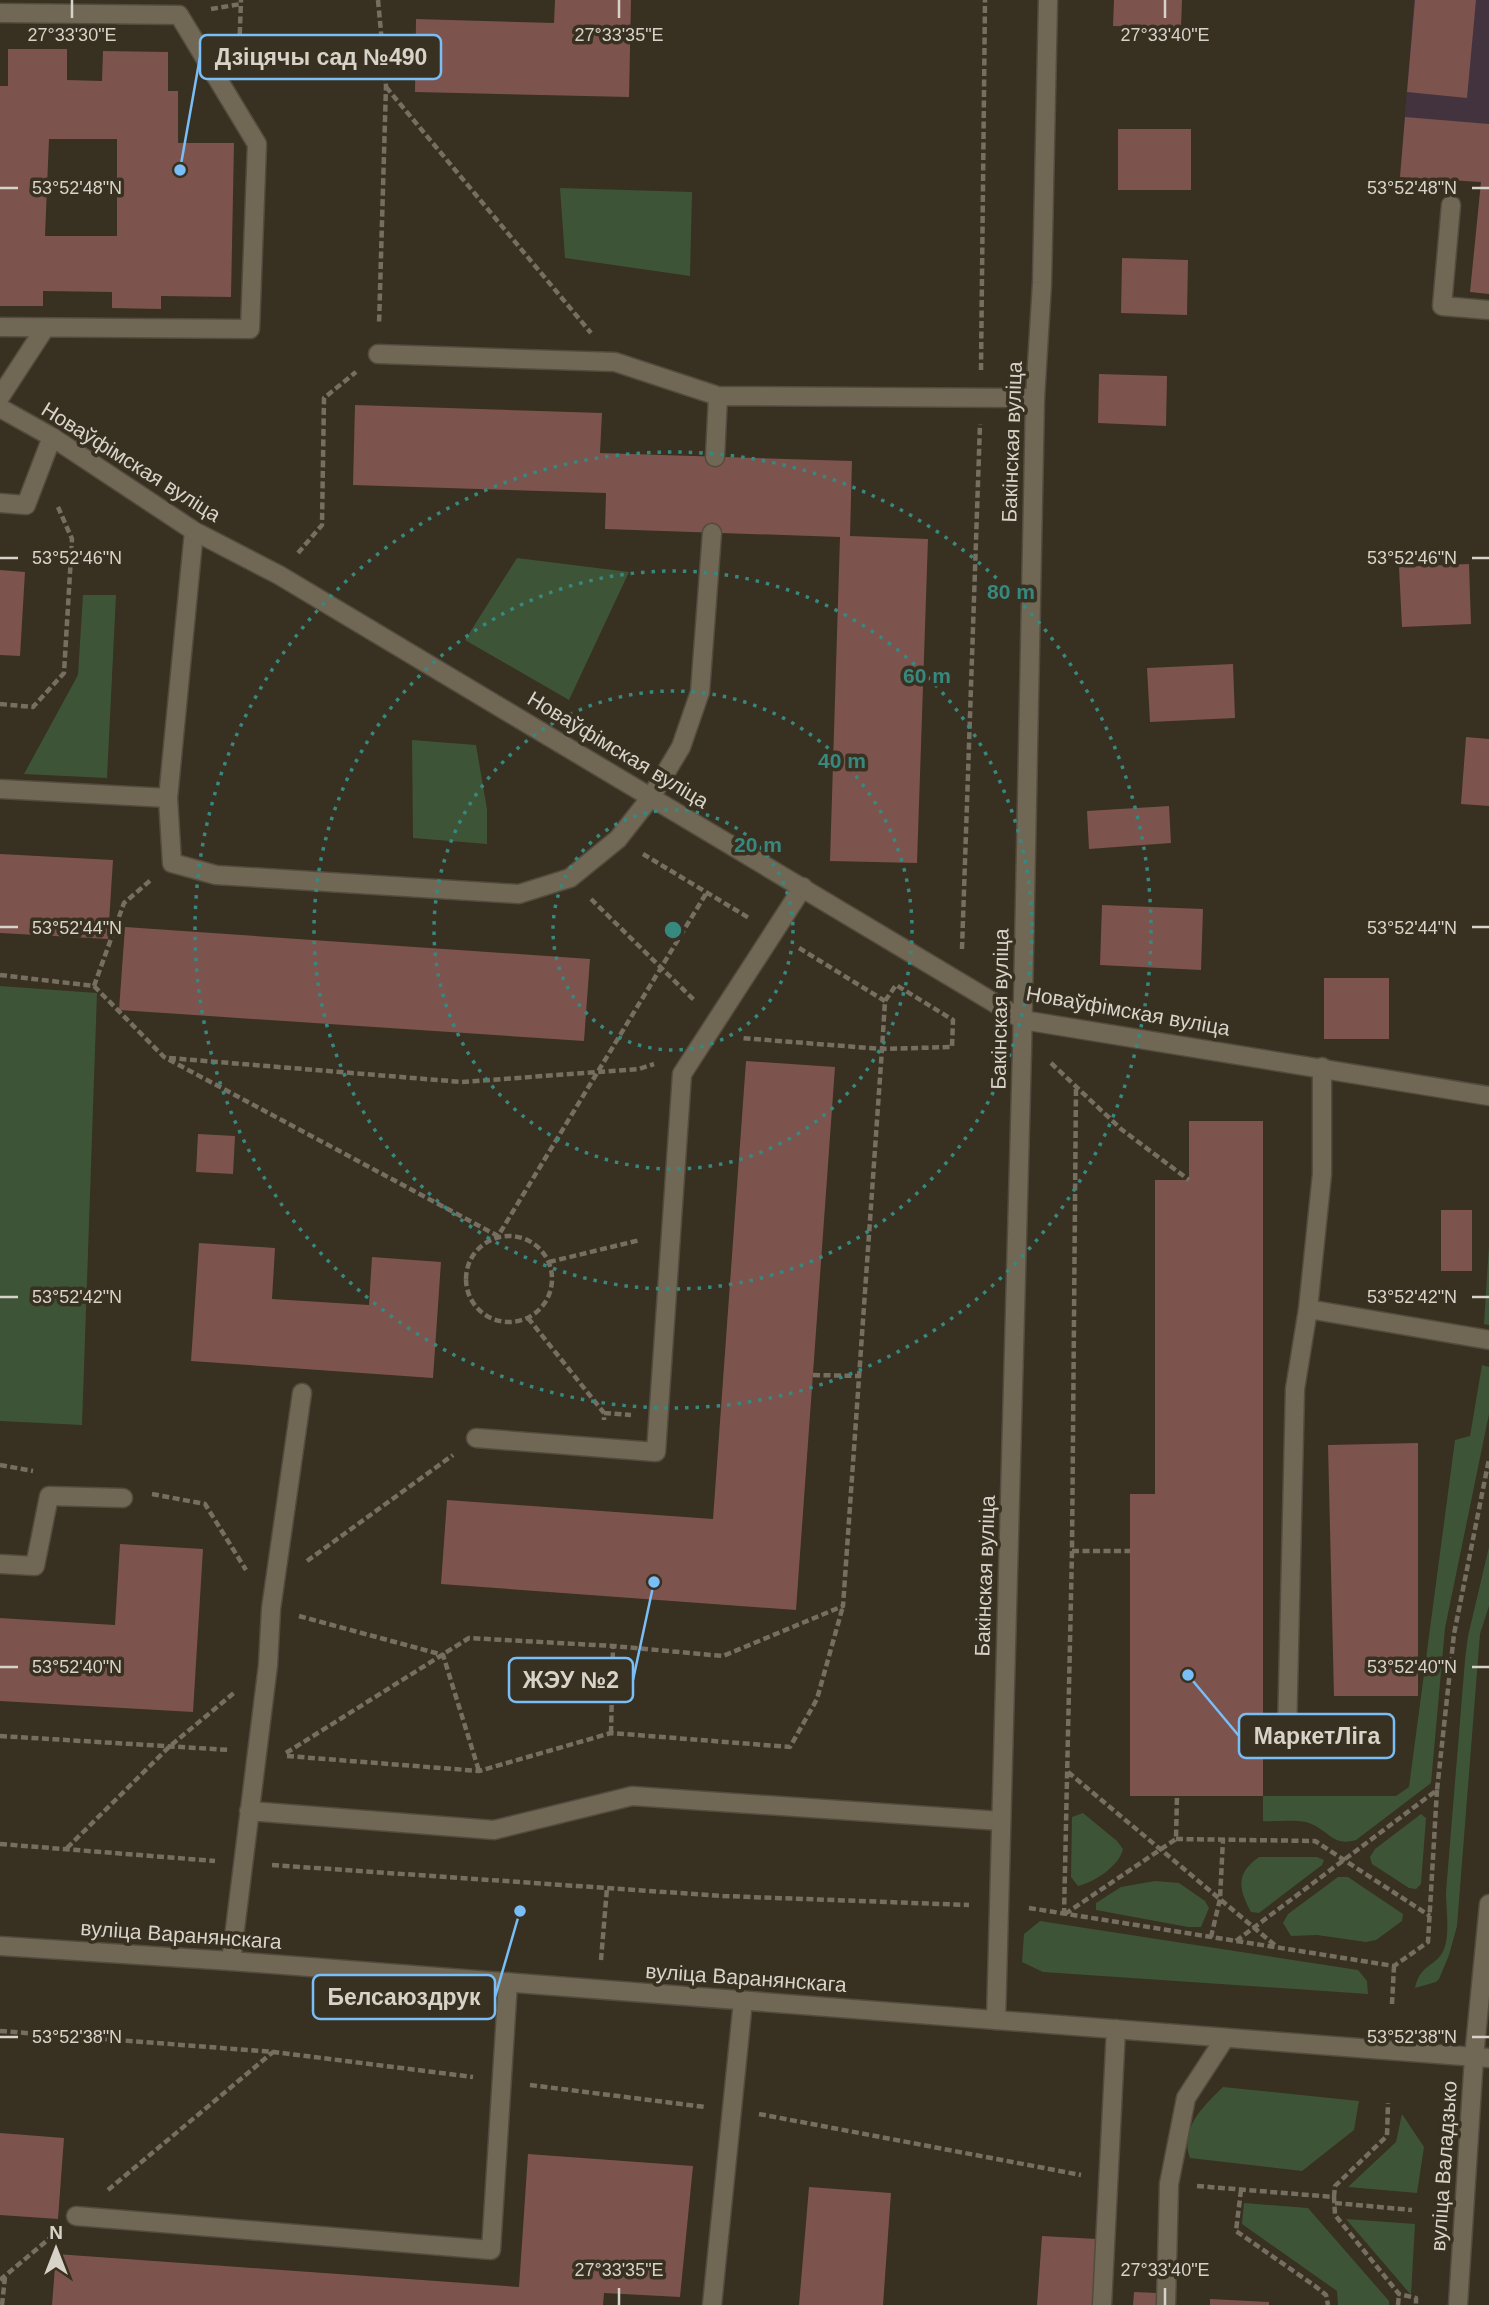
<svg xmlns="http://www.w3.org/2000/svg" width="1489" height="2305" font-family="Helvetica,sans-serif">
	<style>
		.industrial { fill: #43333f }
		.green { fill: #3e5437 }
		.building { fill: #7c534d; fill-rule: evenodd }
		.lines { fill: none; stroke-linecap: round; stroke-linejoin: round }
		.service-casing { stroke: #534c3e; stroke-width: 21 }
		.minor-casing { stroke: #534c3e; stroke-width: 21 }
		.secondary-casing { stroke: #534c3e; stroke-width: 21 }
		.path { stroke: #766f61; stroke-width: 4.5; stroke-dasharray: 7 3.5; stroke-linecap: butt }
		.service { stroke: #706755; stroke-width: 18 }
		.minor { stroke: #706755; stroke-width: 18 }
		.secondary { stroke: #706755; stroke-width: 18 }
		.ticks { fill: none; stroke: #d8d3c9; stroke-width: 2.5 }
		.ring { fill: none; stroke: #378980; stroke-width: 3.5; stroke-dasharray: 3.5 7 }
		.labels { text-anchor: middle; stroke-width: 7; stroke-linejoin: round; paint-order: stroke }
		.street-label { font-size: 21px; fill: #d8d3c9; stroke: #383020 }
		.ticks-label { font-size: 18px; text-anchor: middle; fill: #d8d3c9; stroke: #383020; stroke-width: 7; stroke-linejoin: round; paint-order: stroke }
		.centre { fill: #378980; stroke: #383020; stroke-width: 3.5 }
		.ring-label { font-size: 21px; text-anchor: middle; font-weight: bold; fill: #378980; stroke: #383020; stroke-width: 7; stroke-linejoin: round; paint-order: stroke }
		.leader { fill: none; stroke: #7abef8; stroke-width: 2.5 }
		.callout-dot { fill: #7abef8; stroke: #383020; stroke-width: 2.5 }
		.callout { fill: #383020; stroke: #7abef8; stroke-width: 2.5 }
		.callout-label { font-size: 23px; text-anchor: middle; font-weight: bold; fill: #d8d3c9 }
	</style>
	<rect width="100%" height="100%" fill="#383020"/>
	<!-- industrial -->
	<path class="industrial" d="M1414 0H1489V183L1400 177Z"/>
	<!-- green -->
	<path class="green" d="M560 188 692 192 690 276 565 258Z
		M517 558 629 572 569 700 465 640Z
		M83 595H116L107 778 24 774 78 675Z
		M412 740 476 745 487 809V844L413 838Z
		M0 986 97 993 82 1425 0 1421Z
		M1489 1245V1325L1484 1324Z
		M1482 1365 1489 1367V1414L1445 1628 1431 1783 1356 1840C1332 1847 1329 1830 1309 1823 1297 1819 1277 1822 1263 1821V1796H1396L1409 1787 1455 1440 1470 1436Z
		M1489 1547V1606L1480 1634 1457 1926 1449 1955 1439 1979 1436 1982 1415 1988C1420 1963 1437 1967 1444 1949 1450 1935 1446 1907 1446 1892L1465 1660 1468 1636Z
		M1083 1813 1117 1841 1123 1849C1119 1866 1095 1882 1078 1886L1071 1877 1072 1817Z
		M1421 1814 1426 1818 1421 1884 1416 1889 1409 1888 1372 1864 1370 1857 1375 1849Z
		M1259 1857H1317L1324 1860 1322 1865 1259 1913 1251 1912C1238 1888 1236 1873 1259 1857Z
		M1338 1877H1348L1403 1914 1402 1921 1376 1940 1366 1942 1317 1935 1291 1936 1283 1923 1288 1914Z
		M1155 1881 1179 1883 1205 1901 1209 1908 1201 1927H1188L1096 1910V1903L1121 1887Z
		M1040 1921 1358 1970 1367 1981 1368 1994 1043 1972 1022 1962 1024 1934Z
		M1223 2087 1359 2101 1354 2130 1302 2171 1190 2158C1179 2128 1204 2106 1223 2087Z
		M1402 2114 1424 2147 1417 2193 1348 2187 1396 2142Z
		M1244 2203 1308 2208 1389 2301V2305H1338L1337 2291 1242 2224Z
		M1346 2219 1415 2224 1411 2295Z"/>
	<!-- building -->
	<path class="building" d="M555 0H631L629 97 415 92 416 19 554 23Z
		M1114 0H1182L1181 28 1113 26Z
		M1415 0H1476L1467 98 1407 92Z
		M8 49H67V80L102 81 103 51 168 52V91H178V143H234L231 297 161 296V309L112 308V292L43 291V306H0V86H8ZM49 139H117V236H45Z
		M1405 117 1489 124V294L1470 292 1481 182 1400 177Z
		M1118 129H1191V190H1118Z
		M1122 258 1188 260 1187 315 1121 313Z
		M1099 374 1167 376 1166 426 1098 423Z
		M355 405 602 413 600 453 852 461 850 536 928 539 917 863 830 861 840 537 605 529 606 493 353 485Z
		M1469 564 1471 624 1402 627 1399 567Z
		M0 570 25 572 20 656 0 655Z
		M1233 664 1235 718 1150 722 1147 668Z
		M1466 737 1489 739V806L1461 804Z
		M1169 806 1171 843 1089 849 1087 811Z
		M0 854 113 860 108 939 0 933Z
		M1102 905 1203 909 1201 970 1100 965Z
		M125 927 590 959 584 1041 119 1010Z
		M1324 978H1389V1039H1324Z
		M746 1061 835 1067 796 1610 441 1584 447 1500 713 1519Z
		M1189 1121H1263V1796H1130V1494H1155V1180H1189Z
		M198 1134 235 1136 233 1174 196 1172Z
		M1441 1210H1472V1271H1441Z
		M199 1243 275 1248 272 1299 369 1305 372 1257 441 1262 433 1378 191 1361Z
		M1418 1443V1696H1334L1328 1445Z
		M120 1544 203 1549 193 1712 0 1701V1618L115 1625Z
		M0 2133 64 2138 58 2219 0 2215Z
		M528 2154 693 2166 680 2297 604 2293 603 2305H52L56 2254 519 2287Z
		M809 2187 891 2193 883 2305H799Z
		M1042 2236 1097 2239 1093 2305H1037Z
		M1134 2292 1157 2293V2305H1133Z
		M1210 2299 1269 2302V2305H1210Z"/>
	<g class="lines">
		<defs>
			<path id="service" d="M0 13 179 15 257 144 250 329 0 327
				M1451 205 1442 306 1489 310
				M378 354 615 362 718 396 1035 398
				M0 397 45 328
				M715 457 718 396
				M0 503 26 505 52 437
				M0 789 168 798 194 531
				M168 798 172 863 216 875 519 894 570 878 618 839 651 797 681 747 700 692 712 533
				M1322 1067V1174L1308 1309 1489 1340
				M1308 1309 1295 1389 1287 1733 1360 1735
				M476 1438 656 1452 682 1074 803 887
				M0 1564 35 1566 49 1496 123 1498
				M249 1811 494 1830 632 1796 1001 1821
				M231 1961 268 1665 271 1609 302 1393
				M76 2216 491 2250 508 1982
				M712 2305 743 2001
				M1102 2305 1116 2029
				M1166 2305 1169 2184 1186 2098 1225 2038"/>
			<path id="minor" d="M0 408 52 437 194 531 279 575 1023 1020 1489 1096
				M996 2020 1022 1051 1035 398 1042 283 1048 0"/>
			<path id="secondary" d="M0 1946 231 1961 1489 2058
				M1458 2305 1474 2057 1489 1904"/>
		</defs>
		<!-- service casing -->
		<use href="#service" class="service-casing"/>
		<!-- minor casing -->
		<use href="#minor" class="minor-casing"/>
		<!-- secondary casing -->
		<use href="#secondary" class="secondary-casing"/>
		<!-- path -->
		<path class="path" d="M378 0 386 86 379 325
			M211 9 241 4
			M239 55 241 0
			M386 87 591 333
			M981 370 985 0
			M298 553 322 525 324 398 356 372
			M0 704 33 707 64 673 72 539 58 507
			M643 854 749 918
			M591 899 695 1001
			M799 948 885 1001
			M962 949 980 424
			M0 975 94 986 124 903 152 879
			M94 986 164 1057 498 1236 707 892
			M169 1058 462 1082 639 1069 654 1064
			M1051 1063 1121 1129 1189 1180
			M466 1279a43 43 0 1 1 86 0a43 43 0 1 1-86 0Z
			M549 1262 640 1240
			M528 1318 604 1413V1420
			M813 1375 860 1376
			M604 1413 631 1415
			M0 1465 33 1471
			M152 1494 205 1504 246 1570
			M1072 1551H1130
			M307 1561 453 1455
			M299 1616 443 1655 479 1771
			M611 1733 613 1646
			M0 1736 230 1750
			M286 1753 469 1638 613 1646 723 1656 843 1606 882 1049 885 1001 896 985 953 1020 952 1047 882 1049 741 1038
			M287 1756 479 1771 611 1733 790 1747 817 1699 843 1606
			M1068 1772 1276 1946
			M1176 1839 1315 1841 1430 1916
			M0 1844 215 1861
			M67 1848 169 1747 235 1692
			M272 1865 723 1896 969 1905
			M1029 1908 1394 1966 1428 1942 1437 1790
			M1065 1914 1176 1839 1177 1796
			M1064 1915 1072 1551 1076 1086
			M1211 1937 1220 1899 1223 1839
			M1236 1941 1437 1790 1454 1634 1489 1459
			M601 1960 607 1888
			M1392 2004 1394 1966
			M0 2031 274 2052 473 2077
			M530 2085 705 2107
			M759 2114 1081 2175
			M1197 2186 1334 2197 1335 2215 1399 2294 1416 2298V2305
			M108 2190 273 2052
			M1241 2190 1236 2231 1315 2286 1326 2295 1328 2305
			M1334 2197 1335 2186 1387 2136 1388 2103
			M1335 2203 1412 2210
			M0 2280 56 2233
			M2 2305 5 2277
			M1398 2305 1399 2294"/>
		<!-- service -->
		<use href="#service" class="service"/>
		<!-- minor -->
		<use href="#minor" class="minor"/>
		<!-- secondary -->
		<use href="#secondary" class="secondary"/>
	</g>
	<!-- ticks -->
	<path class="ticks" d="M72 0V18M619 0V18M1165 0V18M0 188H18M1472 188H1489M0 558H18M1472 558H1489M0 927H18M1472 927H1489M0 1297H18M1472 1297H1489M0 1667H18M1472 1667H1489M0 2037H18M1472 2037H1489M619 2288V2305M1165 2288V2305"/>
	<!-- distance rings -->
	<g class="ring">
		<circle cx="673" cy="930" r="120"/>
		<circle cx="673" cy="930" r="239"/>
		<circle cx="673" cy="930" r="359"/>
		<circle cx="673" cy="930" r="478"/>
	</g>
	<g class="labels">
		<!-- street labels -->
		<g class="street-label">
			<text transform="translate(1012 442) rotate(-88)" y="7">Бакінская вуліца</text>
			<text transform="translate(131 462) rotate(32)" y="7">Новаўфімская вуліца</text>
			<text transform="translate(618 750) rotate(31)" y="7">Новаўфімская вуліца</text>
			<text transform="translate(1000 1009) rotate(-89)" y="7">Бакінская вуліца</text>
			<text transform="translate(1128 1011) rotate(10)" y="7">Новаўфімская вуліца</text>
			<text transform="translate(985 1576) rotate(-88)" y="7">Бакінская вуліца</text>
			<text transform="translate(181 1935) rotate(4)" y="7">вуліца Варанянскага</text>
			<text transform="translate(746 1978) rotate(4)" y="7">вуліца Варанянскага</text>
			<text transform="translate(1444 2166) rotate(-86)" y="7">вуліца Валадзько</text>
		</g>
	</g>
	<g class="ticks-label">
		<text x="72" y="41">27°33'30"E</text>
		<text x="619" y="41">27°33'35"E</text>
		<text x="1165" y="41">27°33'40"E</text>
		<text x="77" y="194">53°52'48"N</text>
		<text x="1412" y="194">53°52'48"N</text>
		<text x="77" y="564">53°52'46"N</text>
		<text x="1412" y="564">53°52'46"N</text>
		<text x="77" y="934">53°52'44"N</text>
		<text x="1412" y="934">53°52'44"N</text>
		<text x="77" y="1303">53°52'42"N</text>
		<text x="1412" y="1303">53°52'42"N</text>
		<text x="77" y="1673">53°52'40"N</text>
		<text x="1412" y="1673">53°52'40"N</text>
		<text x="77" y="2043">53°52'38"N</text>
		<text x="1412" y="2043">53°52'38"N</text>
		<text x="619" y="2276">27°33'35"E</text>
		<text x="1165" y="2276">27°33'40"E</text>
	</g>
	<circle cx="673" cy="930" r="10" class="centre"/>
	<g class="ring-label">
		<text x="1011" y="599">80 m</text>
		<text x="927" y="683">60 m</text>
		<text x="842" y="768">40 m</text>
		<text x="758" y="852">20 m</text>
	</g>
	<!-- callouts -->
	<path class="leader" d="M180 170L200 57M654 1582L633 1680M1188 1675L1239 1736M520 1911L495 1997"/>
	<g class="callout-dot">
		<circle cx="180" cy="170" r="7"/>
		<circle cx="654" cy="1582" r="7"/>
		<circle cx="1188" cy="1675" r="7"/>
		<circle cx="520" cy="1911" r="7"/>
	</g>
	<g class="callout">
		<rect x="200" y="35" width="241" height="44" rx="7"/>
		<rect x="509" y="1658" width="124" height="44" rx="7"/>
		<rect x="1239" y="1714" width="155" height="44" rx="7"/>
		<rect x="313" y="1975" width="182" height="44" rx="7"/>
	</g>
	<g class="callout-label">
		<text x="321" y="65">Дзіцячы сад №490</text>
		<text x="571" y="1688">ЖЭУ №2</text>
		<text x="1317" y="1744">МаркетЛіга</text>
		<text x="404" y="2005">Белсаюздрук</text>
	</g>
	<!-- north arrow -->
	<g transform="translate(56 2249)" stroke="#383020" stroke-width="5" paint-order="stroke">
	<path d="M0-5L12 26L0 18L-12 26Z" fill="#d8d3c9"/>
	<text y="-10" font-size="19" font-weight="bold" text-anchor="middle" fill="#d8d3c9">N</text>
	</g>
</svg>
